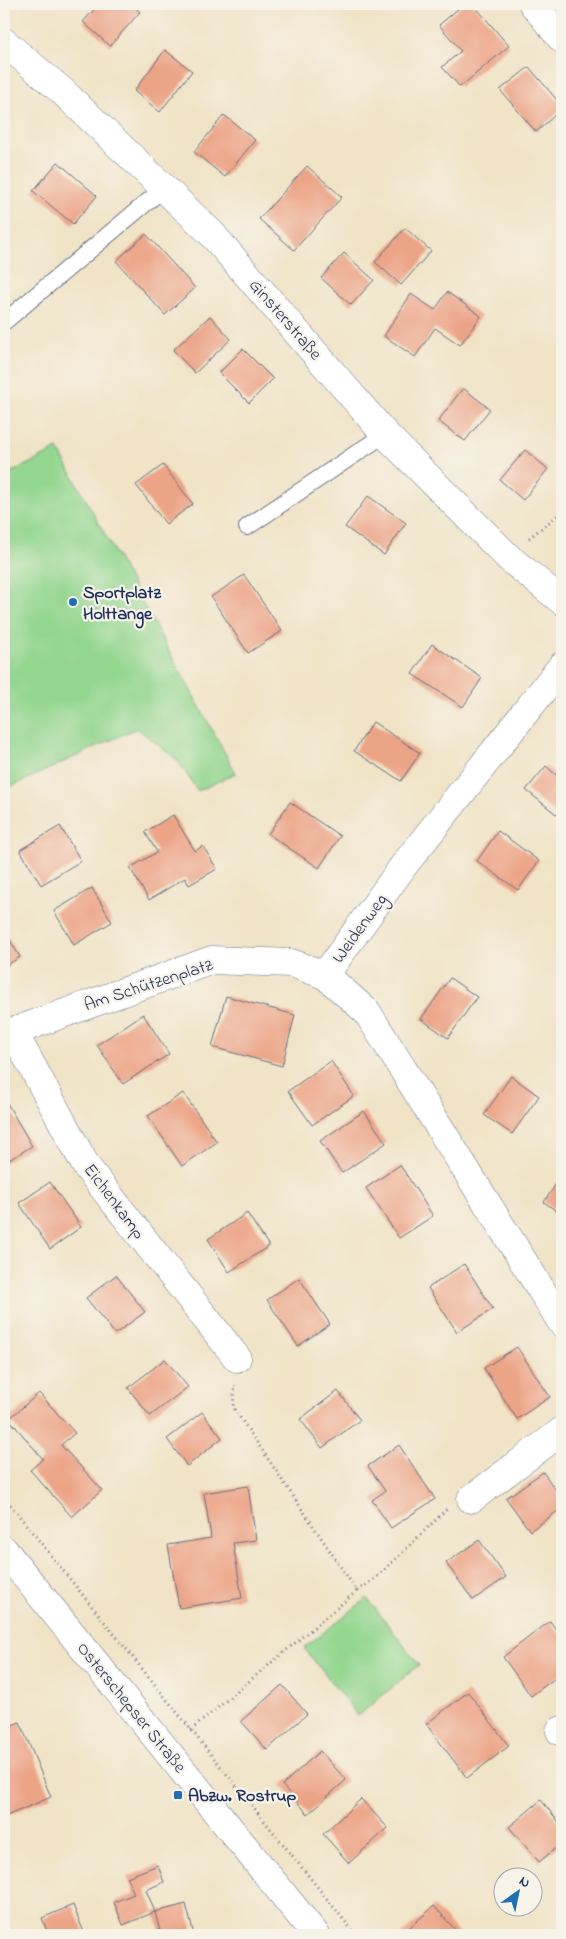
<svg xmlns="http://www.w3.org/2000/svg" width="566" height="1939" font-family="'Indie Flower',sans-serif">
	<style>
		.green { fill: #93d68f; stroke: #578276 }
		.building { fill: #eca487 }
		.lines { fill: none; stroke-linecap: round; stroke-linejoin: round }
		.lane-casing { stroke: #666e82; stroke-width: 18 }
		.street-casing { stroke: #666e82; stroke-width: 29 }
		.secondary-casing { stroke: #666e82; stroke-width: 29 }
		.path { stroke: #666e82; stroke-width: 3; stroke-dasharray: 1 4; stroke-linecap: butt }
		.lane { stroke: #fff; stroke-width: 16 }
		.street { stroke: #fff; stroke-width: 28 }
		.secondary { stroke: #fff; stroke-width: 28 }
		.poi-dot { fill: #1f6fb2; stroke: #f7f3e8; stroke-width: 2 }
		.labels { text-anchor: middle; stroke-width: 4.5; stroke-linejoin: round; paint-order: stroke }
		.street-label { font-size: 18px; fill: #1b2f5e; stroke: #f7f3e8 }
		.poi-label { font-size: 18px; font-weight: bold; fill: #1b2f5e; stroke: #f7f3e8; text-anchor: start }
	</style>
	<rect width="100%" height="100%" fill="#f7f3e8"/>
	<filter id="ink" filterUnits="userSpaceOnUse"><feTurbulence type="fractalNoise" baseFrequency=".02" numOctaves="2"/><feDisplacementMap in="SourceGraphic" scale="10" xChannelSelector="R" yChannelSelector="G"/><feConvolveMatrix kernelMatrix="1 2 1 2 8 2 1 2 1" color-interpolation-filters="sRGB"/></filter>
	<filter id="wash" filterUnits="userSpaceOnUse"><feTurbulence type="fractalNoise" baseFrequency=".0096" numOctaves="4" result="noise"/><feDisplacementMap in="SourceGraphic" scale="20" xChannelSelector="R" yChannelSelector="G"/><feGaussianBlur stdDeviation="1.12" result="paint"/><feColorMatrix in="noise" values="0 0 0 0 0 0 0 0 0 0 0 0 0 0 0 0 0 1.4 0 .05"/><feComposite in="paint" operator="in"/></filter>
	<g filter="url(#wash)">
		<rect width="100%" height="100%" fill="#f0e3c6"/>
		<!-- green -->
		<path class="green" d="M58 449 236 773 198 791 177 760 137 728 4 790V476Z
			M367 1598 419 1665 358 1716 304 1648Z"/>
		<g id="blocks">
			<!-- building -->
			<path class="building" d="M99 4H131L140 12 110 46 83 22Z
				M464 4H473L509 46 460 87 442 67 461 51 439 25Z
				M165 50 192 71 160 112 134 91Z
				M529 67 562 106V109L536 132 500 90Z
				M224 115 255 140 225 177 194 152Z
				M58 162 97 196 73 224 33 191Z
				M307 166 342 197 294 250 259 219Z
				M405 228 431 251 401 285 375 262Z
				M146 234 195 288 165 315 116 261Z
				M344 253 374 280 351 305 321 278Z
				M447 292 481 316 460 345 435 328 415 357 384 336 411 294 435 310Z
				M210 316 231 339 195 373 173 350Z
				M243 349 273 379 249 403 219 373Z
				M463 388 490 409 465 441 438 421Z
				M525 450 548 469 523 500 500 480Z
				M163 465 193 504 166 524 136 485Z
				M368 496 406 523 384 555 345 527Z
				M244 575 282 631 248 653 211 597Z
				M432 644 482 678 463 707 412 674Z
				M373 722 420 753 401 781 354 751Z
				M546 766 562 780 561 818 526 790Z
				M290 802 340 836 319 868 268 834Z
				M173 815 195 851 203 846 217 869 189 885 185 878 149 900 130 868 157 852 145 832Z
				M60 826 81 861 41 885 20 850Z
				M498 831 539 861 518 890 477 861Z
				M92 888 112 922 74 945 54 911Z
				M4 930 20 957 4 967Z
				M450 978 477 997 448 1038 421 1019Z
				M226 996 295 1015 282 1066 212 1047Z
				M143 1014 169 1054 123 1084 97 1045Z
				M331 1061 354 1096 312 1125 288 1091Z
				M511 1076 539 1096 512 1134 484 1115Z
				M183 1093 217 1142 182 1166 148 1116Z
				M4 1098 32 1146 4 1163Z
				M364 1111 386 1143 342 1173 320 1141Z
				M400 1165 433 1216 399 1238 366 1188Z
				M562 1175V1215L544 1202Z
				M50 1182 81 1227 50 1249 19 1203Z
				M247 1213 269 1246 229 1272 208 1239Z
				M464 1264 493 1309 457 1332 428 1288Z
				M116 1275 145 1312 115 1334 86 1298Z
				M299 1278 330 1324 298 1346 267 1300Z
				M517 1347 550 1397 517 1419 484 1368Z
				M165 1359 188 1387 150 1416 128 1388Z
				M338 1391 360 1420 322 1448 300 1419Z
				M39 1393 75 1433 61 1445 102 1490 72 1517 30 1470 43 1459 9 1419Z
				M202 1412 222 1438 187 1466 167 1439Z
				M399 1445 435 1499 391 1528 372 1500 385 1491 368 1466Z
				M543 1472 562 1499V1508L530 1531 506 1498Z
				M248 1486 256 1540 233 1543 242 1598 179 1608 168 1545 211 1538 204 1493Z
				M479 1540 506 1577 473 1600 446 1563Z
				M550 1621 562 1638V1673L531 1696 503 1657Z
				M282 1685 307 1714 267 1750 241 1721Z
				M468 1692 509 1746 467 1778 426 1724Z
				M20 1722 51 1797 4 1817V1728Z
				M320 1751 346 1780 308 1814 282 1785Z
				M361 1799 388 1828 349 1863 323 1834Z
				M541 1800 562 1826V1843L539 1862 509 1827Z
				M158 1865 164 1882 146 1890 155 1912 123 1925 114 1902 134 1894 127 1877Z
				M186 1904 194 1935H161L155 1912Z
				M73 1905 85 1935H44L48 1934 42 1918Z
				M434 1906 460 1935H401Z"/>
		</g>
	</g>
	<g filter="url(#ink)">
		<use href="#blocks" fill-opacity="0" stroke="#666e82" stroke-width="1"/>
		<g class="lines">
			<defs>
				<path id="lane" d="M4 322 164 188
					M247 527 385 434"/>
				<path id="street" d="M533 4 562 39
					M4 42 61 90 211 233 385 434 510 559 562 601
					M325 975 404 865 562 666
					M13 1031 86 1166 237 1358
					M4 1035 212 960 291 963 325 975 367 1012 562 1323
					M471 1499 562 1431
					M560 1731 562 1730"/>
				<path id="secondary" d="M4 1550 316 1935"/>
			</defs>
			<!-- lane casing -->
			<use href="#lane" class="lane-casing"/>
			<!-- street casing -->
			<use href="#street" class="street-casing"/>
			<!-- secondary casing -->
			<use href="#secondary" class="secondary-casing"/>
			<!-- path -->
			<path class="path" d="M529 538 562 512
				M4 1497 356 1935
				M357 1591 378 1576 447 1509
				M191 1730 357 1591 233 1407 235 1385"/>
			<!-- lane -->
			<use href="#lane" class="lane"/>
			<!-- street -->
			<use href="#street" class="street"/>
			<!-- secondary -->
			<use href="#secondary" class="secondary"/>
		</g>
	</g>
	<!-- markers -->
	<g class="poi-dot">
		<circle cx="73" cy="602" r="5"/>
		<rect x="173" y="1790" width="10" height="10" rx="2.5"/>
	</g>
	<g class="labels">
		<!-- street labels -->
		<g class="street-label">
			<text transform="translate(286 319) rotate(49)" y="6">Ginsterstraße</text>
			<text transform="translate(359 928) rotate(-54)" y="6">Weidenweg</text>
			<text transform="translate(148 984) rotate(-18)" y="6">Am Schützenplatz</text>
			<text transform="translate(115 1201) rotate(53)" y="6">Eichenkamp</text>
			<text transform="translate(132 1707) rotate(51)" y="6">Osterschepser Straße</text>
		</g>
		<!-- poi labels -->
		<g class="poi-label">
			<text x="83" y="598">Sportplatz<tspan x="83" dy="21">Holttange</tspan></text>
			<text x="188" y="1801">Abzw. Rostrup</text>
		</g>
	</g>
	<!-- margin -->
	<rect width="566" height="1939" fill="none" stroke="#f7f3e8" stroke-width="20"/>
	<!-- north arrow -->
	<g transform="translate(518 1892) rotate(33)"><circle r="24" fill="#f7f3e8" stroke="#9fa5b1"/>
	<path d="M0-4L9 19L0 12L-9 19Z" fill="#1f6fb2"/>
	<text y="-8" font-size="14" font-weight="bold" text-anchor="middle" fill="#1b2f5e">N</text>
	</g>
</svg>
